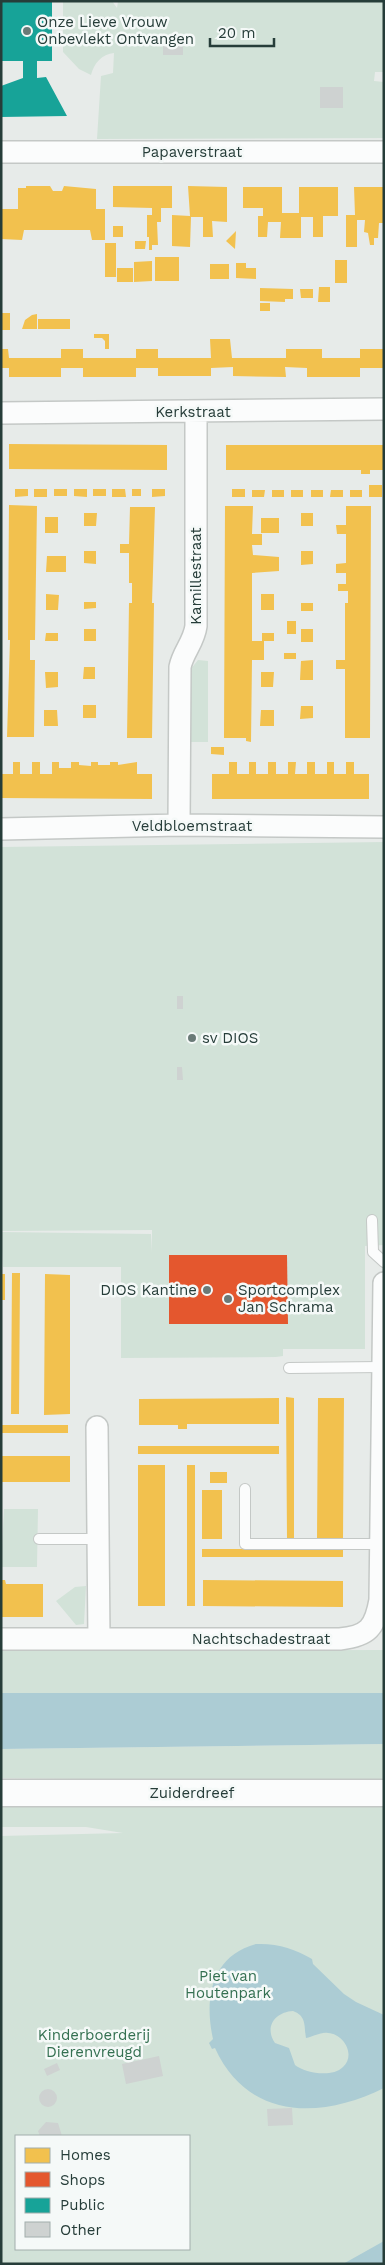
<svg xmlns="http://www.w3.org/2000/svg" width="385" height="2265" font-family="'Work Sans',sans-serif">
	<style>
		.green { fill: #d2e2d8; fill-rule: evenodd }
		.water { fill: #acccd4; fill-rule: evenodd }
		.homes { fill: #f2c14e }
		.shops { fill: #e4572e }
		.public { fill: #17a398 }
		.building { fill: #ced2d1 }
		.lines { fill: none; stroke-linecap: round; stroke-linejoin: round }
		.service-casing { stroke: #c4c8c6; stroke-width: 12 }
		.minor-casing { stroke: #c4c8c6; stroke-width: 24 }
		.tertiary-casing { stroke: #c4c8c6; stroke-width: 29 }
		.service { stroke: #fbfcfc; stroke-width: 10 }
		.minor { stroke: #fbfcfc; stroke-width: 21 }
		.tertiary { stroke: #fbfcfc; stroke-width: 26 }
		.poi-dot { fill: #6a7a77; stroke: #f5f9f8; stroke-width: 2 }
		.labels { text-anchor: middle; stroke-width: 5; stroke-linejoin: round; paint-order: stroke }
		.poi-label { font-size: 15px; fill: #263d39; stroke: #f5f9f8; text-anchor: start }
		.street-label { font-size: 15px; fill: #263d39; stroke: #f5f9f8 }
		.park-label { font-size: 15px; fill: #347051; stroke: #f5f9f8 }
	</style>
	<rect width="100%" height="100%" fill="#e7ebe9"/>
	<!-- green -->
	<path class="green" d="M63 1H112L117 8 118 1H384V72H375L374 81 384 82V138L97 139 101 76 113 73 114 53C102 54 94 63 91 75L79 69 63 52Z
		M198 660 208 661V742H185L186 675Z
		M384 842V1245L365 1246V1349H283V1356L276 1357 121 1358V1267H3L1 1232 151 1234 152 1252V1230L1 1231V847Z
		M4 1509H38L37 1567H1Z
		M86 1586 84 1624 76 1625 56 1601 75 1587Z
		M384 1650V1693H1V1651Z
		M384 1744V1780L252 1781 1 1778V1749Z
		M1 1804 384 1805V2264H1V1836L123 1833 86 1827H1ZM16 2136H189V2249H16Z"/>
	<!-- water -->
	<path class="water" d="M1 1693H384V1744L1 1749Z
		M256 1944C277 1943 295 1949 312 1959L313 1964 344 1994 356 2002 384 2015V2088C322 2119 248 2121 215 2048L212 2049 209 2043 213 2039C204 1999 211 1956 256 1944ZM293 2011C307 2016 304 2027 306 2038 313 2037 320 2032 328 2033 344 2034 356 2055 343 2067 332 2078 305 2073 295 2065L289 2048 275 2043C264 2027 275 2012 293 2011Z
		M384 2241V2264H343Z"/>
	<!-- homes -->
	<path class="homes" d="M26 186H50L53 191H62L64 186 96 189V209H105V240H92L90 230H24L22 240 1 239V209H18V188H26Z
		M113 186H172V208H161V222H157L158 245H152V250H149V237H147V215H152V208L113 207Z
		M188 186 227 187V222L212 221 213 237H203V217H191L190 247 172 246V215L190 216Z
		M243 187H282V213H299V187H338V216H323V237H313V217H301V238H280L281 222H268L267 237H258V216H263V208H243Z
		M354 187H384V223H379L378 238H374V245H370L368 233 364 232 365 220H357V247H346V215H355Z
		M113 226H123V237H113Z
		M236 231 235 249 226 241Z
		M135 241H146L145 249H135Z
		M105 243H116V277H105Z
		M155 257H179V281H155Z
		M335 260H347V283H335Z
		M152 261V281L134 282V262Z
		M236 263H246V268H256V279L236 278Z
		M210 264H229V279H210Z
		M117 268H133V282H117Z
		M319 287H330V302H318Z
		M260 288 293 289V299H285V302L260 301Z
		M300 289H313V298H301Z
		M260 303H270V311H260Z
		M1 313H10V330H1Z
		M37 314V329H22L25 320 32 315Z
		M38 319H70V329H38Z
		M94 334H109V349H105V341L102 338H94Z
		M210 339H230L232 358H286V349H322V358H360V349H384V368H360V377H307V368L285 367 286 377 233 376V367L211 368V376H158V368H136V377H83V368H61V377H9V368H1V349H8L9 358H61V349H83V358H136V349H158V358H211Z
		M9 444 167 445V470L9 469Z
		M226 445H383V470H370V474H361V470H226Z
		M369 485H382V497H369Z
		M15 489H28V496L15 497Z
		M34 489H47V497H34Z
		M54 489H67V496H54Z
		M74 489H87V497L74 496Z
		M93 489H106V496H93Z
		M112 489H125L126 497H112Z
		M132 489H141V496H132Z
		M152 489H165V496L152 497Z
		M232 489H245V497H232Z
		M252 490H265L264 497H252Z
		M272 490H284V497H272Z
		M291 490H303V497H291Z
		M311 490H323V497H311Z
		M331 490H343V497H330Z
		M350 490H362V497H350Z
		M9 505 37 506 35 640H30V660H35L34 737H7L10 640H8Z
		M225 506H253L252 534H262V545H252L253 555 279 557V571L252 573V641H262V633H274V641H264V660H252L251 742 246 741V738H224Z
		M346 506H371L370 738H345V669H336V660H345V603H348V591H338V584H346V573H336V564L346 563V534H337L336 525H346Z
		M130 507H155L152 603H154L152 738H127L129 603H132V583H129V553H120V544H129Z
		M84 513H97L96 526H84Z
		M301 513H313V526H301Z
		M45 517H58V533H45Z
		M261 518H279V533H261Z
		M84 551H96V564L84 563Z
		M301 551H313V564L301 565Z
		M47 556H66V572H46Z
		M46 594 59 595 58 610H46Z
		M261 594H274V610H261Z
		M84 602H96V608L84 609Z
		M301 603H313V611H301Z
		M287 621H296V634H287Z
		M84 629H96V641H84Z
		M301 629H313V642H301Z
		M46 633H58V641H45Z
		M284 653H296V659H284Z
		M313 660V680H300L301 661Z
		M84 667H95V679H83Z
		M45 672H58V687L46 688Z
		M261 672H274L273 687H261Z
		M83 705H96V718H83Z
		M301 706H313V718L300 719Z
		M44 710H57L58 726H44Z
		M261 710H274V726H260Z
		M211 747H224V755L211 754Z
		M13 762H20V774H32V762H40V774H52V762H59V768H71V762H79V765L91 766V762H98V765H110V762H118V765L137 762V774H152V799L1 798V774H13Z
		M229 762H237V774H249V762H256V774H268V762H276V774H288V762H296L295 774H307V762H315V774H327V762H334V774H346V762H354V774H369V799H212V774H229Z
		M12 1273H20L19 1414H11Z
		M1 1274H5V1300H1Z
		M45 1274 70 1275V1414L44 1415Z
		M286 1397 294 1398V1539H287Z
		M279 1398V1424H187V1429H178V1425H139V1399Z
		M318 1398H344L343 1539H317Z
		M1 1425H68V1433H1Z
		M138 1446H279V1454H138Z
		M1 1456H70V1482H1Z
		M138 1465H165V1606H138Z
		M187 1465H195V1606H187Z
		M210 1472H227V1483H210Z
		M202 1490H222V1539H202Z
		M202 1549H343V1557H202Z
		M1 1580H5L6 1584H43V1617H1Z
		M203 1580 343 1581V1607L203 1606Z"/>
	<!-- shops -->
	<path class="shops" d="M169 1255H287L288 1324H169Z"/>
	<!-- public -->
	<path class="public" d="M1 1H52V61H37V78L46 77 67 116 1 117V86L23 78V61H1Z"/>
	<!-- building -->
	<path class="building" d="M163 38H183V55H163Z
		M320 87H343V108H320Z
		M177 996H183V1009H177Z
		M177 1067H182L183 1080H177Z
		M159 2056 163 2076 126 2084 122 2064Z
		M57 2063 60 2070 47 2076 44 2069Z
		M39 2098a9 9 0 1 1 18 0a9 9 0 1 1-18 0Z
		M292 2108 293 2125 268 2126 267 2109Z
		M46 2122 58 2123 62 2136H40L38 2131Z"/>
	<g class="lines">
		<defs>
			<path id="service" d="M372 1220 373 1252 384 1262
				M289 1368 381 1367
				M245 1489V1544H380
				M39 1539H98"/>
			<path id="minor" d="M1 152H384
				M1 413 384 409
				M179 825 180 667C183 652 194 642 196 626V412
				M1 829 179 825 384 827
				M97 1427 99 1639
				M1 1639H340C368 1636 375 1628 380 1600L384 1283"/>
			<path id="tertiary" d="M1 1793H384"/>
		</defs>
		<!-- service casing -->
		<use href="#service" class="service-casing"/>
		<!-- minor casing -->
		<use href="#minor" class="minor-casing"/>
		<!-- tertiary casing -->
		<use href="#tertiary" class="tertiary-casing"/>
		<!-- service -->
		<use href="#service" class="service"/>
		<!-- minor -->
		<use href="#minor" class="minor"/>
		<!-- tertiary -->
		<use href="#tertiary" class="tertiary"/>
	</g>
	<!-- markers -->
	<g class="poi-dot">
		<circle cx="27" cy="31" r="5"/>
		<circle cx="192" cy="1038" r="5"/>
		<circle cx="207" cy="1290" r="5"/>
		<circle cx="228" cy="1299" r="5"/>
	</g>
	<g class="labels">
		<!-- poi labels -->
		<g class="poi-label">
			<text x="37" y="27">Onze Lieve Vrouw<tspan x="37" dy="17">Onbevlekt Ontvangen</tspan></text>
			<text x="202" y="1043">sv DIOS</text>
			<text x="197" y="1295" text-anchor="end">DIOS Kantine</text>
			<text x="238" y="1295">Sportcomplex<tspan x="238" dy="17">Jan Schrama</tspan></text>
		</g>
		<!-- street labels -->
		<g class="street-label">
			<text x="192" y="157">Papaverstraat</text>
			<text x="193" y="417">Kerkstraat</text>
			<text transform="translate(196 576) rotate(-90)" y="5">Kamillestraat</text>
			<text x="192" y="831">Veldbloemstraat</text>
			<text x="261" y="1644">Nachtschadestraat</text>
			<text x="192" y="1798">Zuiderdreef</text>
		</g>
		<!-- park labels -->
		<g class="park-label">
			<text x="228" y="1981">Piet van<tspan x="228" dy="17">Houtenpark</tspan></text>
			<text x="94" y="2040">Kinderboerderij<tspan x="94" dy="17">Dierenvreugd</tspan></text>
		</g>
	</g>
	<!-- border -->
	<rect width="385" height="2265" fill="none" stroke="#263d39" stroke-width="5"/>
	<!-- legend -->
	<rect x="15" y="2135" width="175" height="115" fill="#f5f9f8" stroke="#a2aeac"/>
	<rect x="25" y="2148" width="25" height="15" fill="#f2c14e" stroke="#a2aeac"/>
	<text x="60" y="2160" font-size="15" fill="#263d39">Homes</text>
	<rect x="25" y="2172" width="25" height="15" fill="#e4572e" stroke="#a2aeac"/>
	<text x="60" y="2185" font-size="15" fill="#263d39">Shops</text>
	<rect x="25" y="2198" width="25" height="15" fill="#17a398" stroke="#a2aeac"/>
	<text x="60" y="2210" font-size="15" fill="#263d39">Public</text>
	<rect x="25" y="2222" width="25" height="15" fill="#ced2d1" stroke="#a2aeac"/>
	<text x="60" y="2235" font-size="15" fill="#263d39">Other</text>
	<!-- scale -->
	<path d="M210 38v8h64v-8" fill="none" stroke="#263d39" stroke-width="2.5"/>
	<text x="218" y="38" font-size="15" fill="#263d39" stroke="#f5f9f8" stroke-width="4" paint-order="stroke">20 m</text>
</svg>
